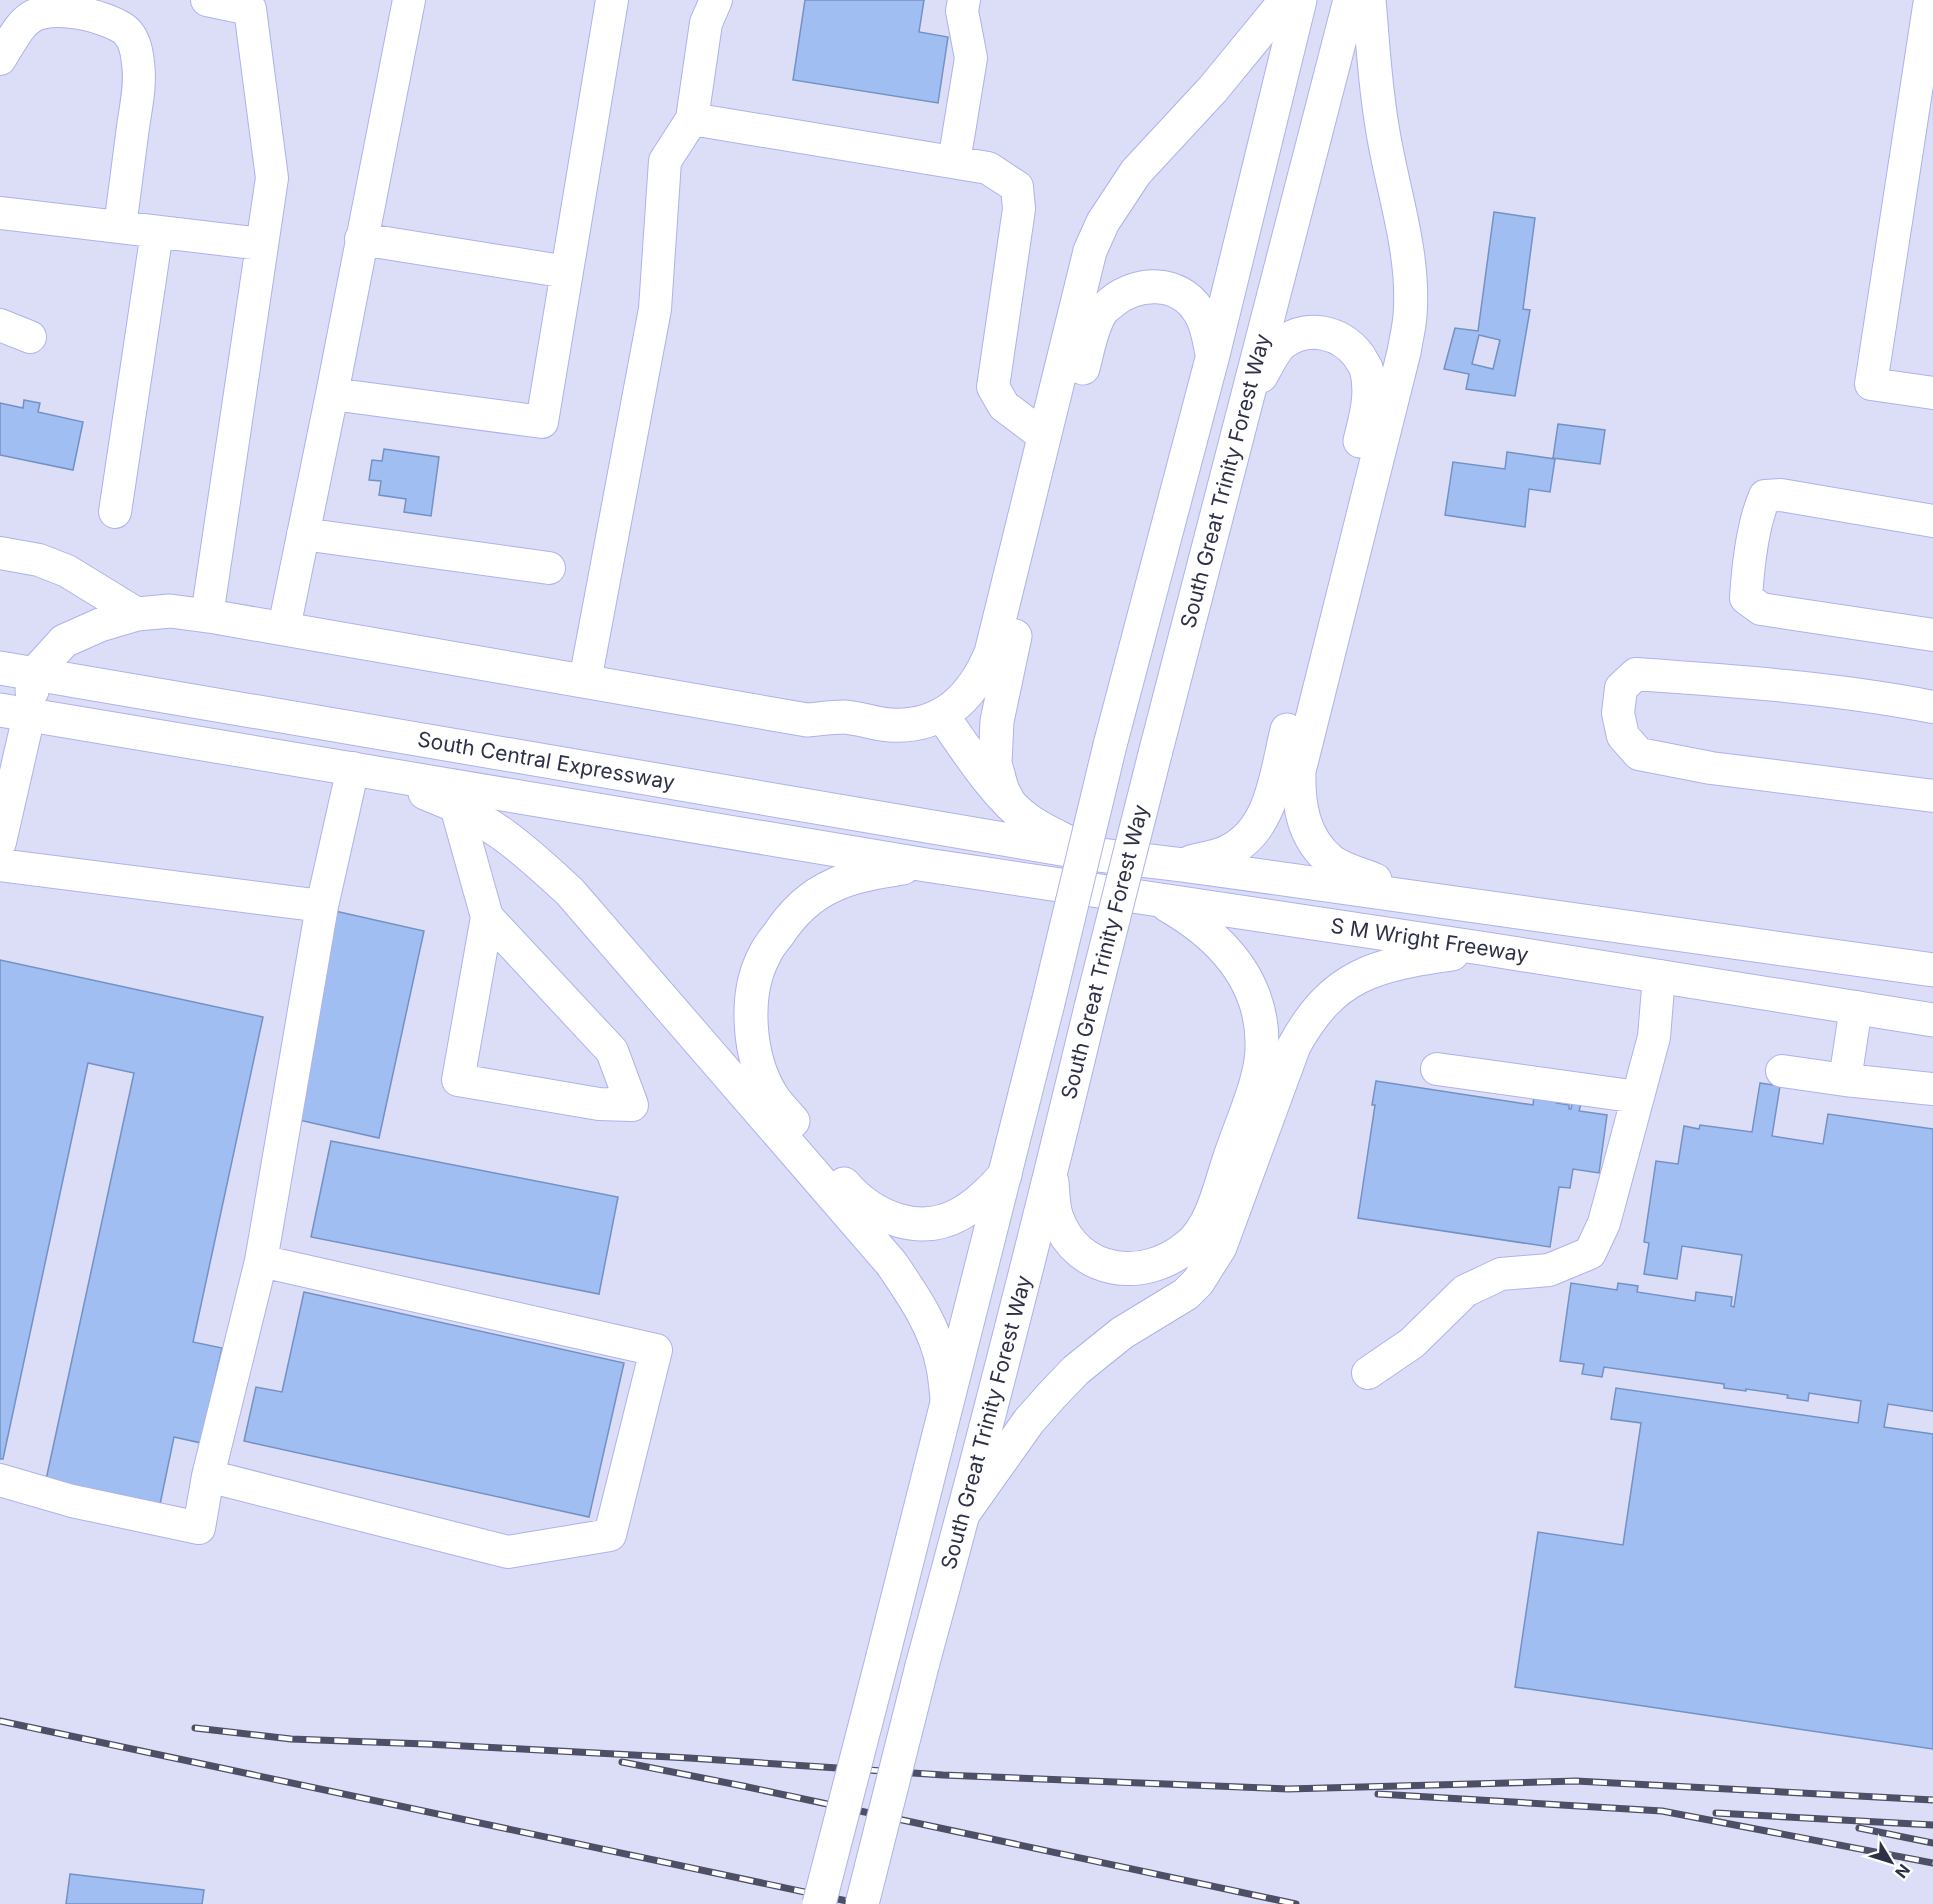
<svg xmlns="http://www.w3.org/2000/svg" width="1933" height="1904" font-family="Inter,sans-serif">
	<style>
		.building { fill: #a0bef2; stroke: #7491c4; stroke-width: 1.5; fill-rule: evenodd }
		.lines { fill: none; stroke-linecap: round; stroke-linejoin: round }
		.minor-casing { stroke: #aeb2ed; stroke-width: 34 }
		.major-casing { stroke: #aeb2ed; stroke-width: 35 }
		.minor { stroke: #fff; stroke-width: 32 }
		.major { stroke: #fff; stroke-width: 33 }
		.rail-casing { stroke: #4c4f66; stroke-width: 7 }
		.rail { stroke: #fff; stroke-width: 4.5; stroke-dasharray: 14; stroke-linecap: butt }
		.major-bridge-casing { stroke: #aeb2ed; stroke-width: 35; stroke-linecap: butt }
		.major-bridge { stroke: #fff; stroke-width: 33 }
		.labels { text-anchor: middle; stroke-width: 4.5; stroke-linejoin: round; paint-order: stroke }
		.street-label { font-size: 21px; fill: #2e3047; stroke: #fff }
	</style>
	<rect width="100%" height="100%" fill="#dbdef6"/>
	<!-- building -->
	<path class="building" d="M805 0H924L919 32 948 37 938 103 793 80Z
		M1494 212 1535 218 1523 309 1530 310 1515 396 1466 389 1469 374 1444 369 1455 328 1478 331ZM1479 335 1500 340 1493 369 1472 364Z
		M24 400 40 403 38 412 83 422 73 470 0 455V403L23 408Z
		M1558 424 1605 430 1600 464 1553 458Z
		M384 449 439 457 431 516 404 512 406 499 379 495 381 481 369 480 372 460 382 461Z
		M1507 452 1555 459 1550 492 1529 489 1525 527 1445 515 1453 462 1505 469Z
		M335 911 424 931 379 1138 290 1118Z
		M0 960 263 1017 193 1342 222 1348 201 1443 174 1437 158 1514 44 1489 134 1073 88 1063 3 1459H0Z
		M1376 1081 1533 1105 1534 1096 1557 1099 1556 1103 1569 1105V1109H1571L1572 1102 1581 1104 1579 1111 1607 1115 1599 1173 1573 1169 1570 1188 1559 1187 1550 1247 1358 1218 1375 1105H1372Z
		M1760 1083 1780 1086 1772 1136 1823 1144 1828 1114 1933 1129V1411L1888 1404 1884 1427 1933 1434V1749L1515 1687 1538 1532 1623 1545 1641 1423 1611 1419 1616 1388 1858 1423 1861 1401 1809 1393 1808 1401 1787 1398 1788 1395 1746 1389V1391L1724 1388V1384L1604 1367 1602 1377 1582 1374 1584 1364 1560 1361 1571 1283 1617 1290 1618 1283 1638 1286 1637 1292 1695 1301 1696 1292 1732 1297 1731 1306 1734 1307 1742 1255 1682 1246 1677 1279 1644 1274 1649 1243 1644 1242 1656 1161 1678 1164 1684 1126 1699 1129 1700 1125 1752 1132Z
		M331 1141 618 1197 599 1294 311 1237Z
		M304 1292 624 1363 589 1517 244 1441 256 1387 282 1392Z
		M70 1874 204 1890 202 1904H66Z"/>
	<g class="lines">
		<defs>
			<path id="minor" d="M1930 0 1871 384 1933 393
				M0 59C23 22 26 7 73 12 86 13 121 23 128 33 135 41 137 52 138 63 141 83 136 107 133 127 129 160 124 194 120 227
				M692 119 706 23 716 0
				M954 162 971 58 962 11 964 0
				M0 213 262 244
				M361 239 567 272
				M0 325 30 337
				M332 394 542 422 612 0
				M115 512 157 232
				M1933 521 1781 495 1765 496C1752 525 1748 566 1746 598L1761 609 1933 635
				M303 534 549 568
				M0 553 39 560 67 571 137 614
				M207 616 272 178 250 9 207 0
				M284 628 332 394 409 0
				M585 681 655 309 665 161 692 119 988 168 1017 187 1019 209 993 387 1004 406 1044 436
				M1933 707C1835 688 1736 681 1636 674L1621 688 1618 713 1623 736 1639 754 1711 768 1933 796
				M456 806 487 917 458 1080 599 1104 632 1105 612 1051 487 917
				M0 842 29 715
				M0 865 322 906
				M1856 1007 1845 1080 1933 1089
				M1437 1069 1638 1097
				M1782 1071 1845 1080
				M261 1261 208 1476 508 1552 610 1535 656 1350 261 1261 322 906 353 768
				M1368 1373 1412 1343 1465 1291 1501 1274 1549 1270 1590 1253 1604 1223 1654 1037 1659 976
				M0 1480 72 1501 199 1528 208 1476"/>
			<g id="major">
				<path d="M1369 0C1373 44 1375 88 1383 132 1393 193 1415 253 1410 316 1409 328 1406 340 1404 352L1299 771C1298 805 1303 838 1331 861 1343 870 1361 874 1375 880"/>
				<path d="M1083 368C1088 350 1091 327 1102 311 1104 308 1109 305 1112 302 1138 281 1178 280 1198 310 1207 322 1209 339 1212 354"/>
				<path d="M1261 376C1267 366 1273 352 1281 344 1307 324 1340 331 1359 356 1361 360 1364 364 1366 368 1373 393 1366 417 1360 441"/>
				<path id="s1" d="M0 668 1091 854 1183 865 1933 970"/>
				<path d="M32 691 34 674 64 641 100 625 137 614 170 611 215 617 807 720C819 719 832 717 844 717 860 718 875 724 890 725 942 728 972 698 991 653L1090 251 1103 222 1136 172 1213 89 1286 0"/>
				<path id="s2" d="M0 710 926 865 1487 949 1933 1020"/>
				<path d="M942 715C966 749 997 799 1031 822 1043 830 1056 836 1068 842"/>
				<path d="M1110 745 1213 355 1300 0"/>
				<path id="s3" d="M1155 754 1350 0"/>
				<path d="M425 793C487 816 523 848 570 892L891 1263C913 1295 936 1328 943 1367 945 1377 946 1389 947 1399"/>
				<path d="M1010 804 1002 789 995 763 997 721 1015 636"/>
				<path d="M1191 862C1202 859 1216 857 1227 852 1273 830 1276 774 1287 730"/>
				<path d="M793 1121C786 1113 778 1105 772 1096 748 1057 743 994 765 954 768 947 773 941 778 935 791 915 810 896 832 886 854 875 879 872 903 868"/>
				<path d="M1052 1182C1053 1194 1053 1208 1057 1218 1078 1275 1144 1283 1188 1246 1213 1226 1220 1185 1230 1157 1240 1126 1262 1080 1262 1048 1264 981 1221 936 1167 905"/>
				<path d="M844 1184C872 1217 919 1237 960 1214 978 1204 991 1190 1005 1175"/>
				<path d="M963 1514 1029 1421 1052 1395 1076 1370 1122 1333 1186 1294 1198 1282 1220 1247 1294 1046C1333 974 1375 965 1452 954"/>
				<path d="M883 1656 1048 1003"/>
				<path id="s4" d="M922 1666C982 1447 1038 1227 1091 1007"/>
			</g>
		</defs>
		<!-- minor casing -->
		<use href="#minor" class="minor-casing"/>
		<!-- major casing -->
		<use href="#major" class="major-casing"/>
		<!-- minor -->
		<use href="#minor" class="minor"/>
		<!-- major -->
		<use href="#major" class="major"/>
		<defs>
			<path id="rail" d="M0 1721 861 1904
				M195 1728 291 1739 426 1744 689 1758 943 1775 1288 1789 1576 1781 1933 1800
				M622 1762 743 1786 1296 1904
				M1378 1794 1662 1811 1933 1863
				M1716 1813 1933 1825
				M1859 1828 1933 1843"/>
		</defs>
		<!-- rail casing -->
		<use href="#rail" class="rail-casing"/>
		<!-- rail -->
		<use href="#rail" class="rail"/>
		<defs>
			<path id="major-bridge" d="M1048 1003 1110 745
				M1091 1007 1155 754
				M819 1904 883 1656
				M862 1904 922 1666"/>
		</defs>
		<!-- major-bridge casing -->
		<use href="#major-bridge" class="major-bridge-casing"/>
		<!-- major-bridge -->
		<use href="#major-bridge" class="major-bridge"/>
	</g>
	<g class="labels">
		<!-- street labels -->
		<g class="street-label">
			<text dy="7" stroke="none"><textPath href="#s3" startOffset="282">South Great Trinity Forest Way</textPath></text>
			<text dy="7" stroke="none"><textPath href="#s1" startOffset="554">South Central Expressway</textPath></text>
			<text dy="7" stroke="none"><textPath href="#s2" startOffset="1448">S M Wright Freeway</textPath></text>
			<text transform="translate(1105 952) rotate(-76)" y="7">South Great Trinity Forest Way</text>
			<text dy="7" stroke="none"><textPath href="#s4" startOffset="252">South Great Trinity Forest Way</textPath></text>
		</g>
	</g>
	<!-- north arrow -->
	<g transform="translate(1891 1862) rotate(128)" stroke="#ffffff" stroke-width="4.5" paint-order="stroke">
	<path d="M0-4.5L10 22L0 15L-10 22Z" fill="#2e3047"/>
	<text y="-9" font-size="16" font-weight="bold" text-anchor="middle" fill="#2e3047">N</text>
	</g>
</svg>
